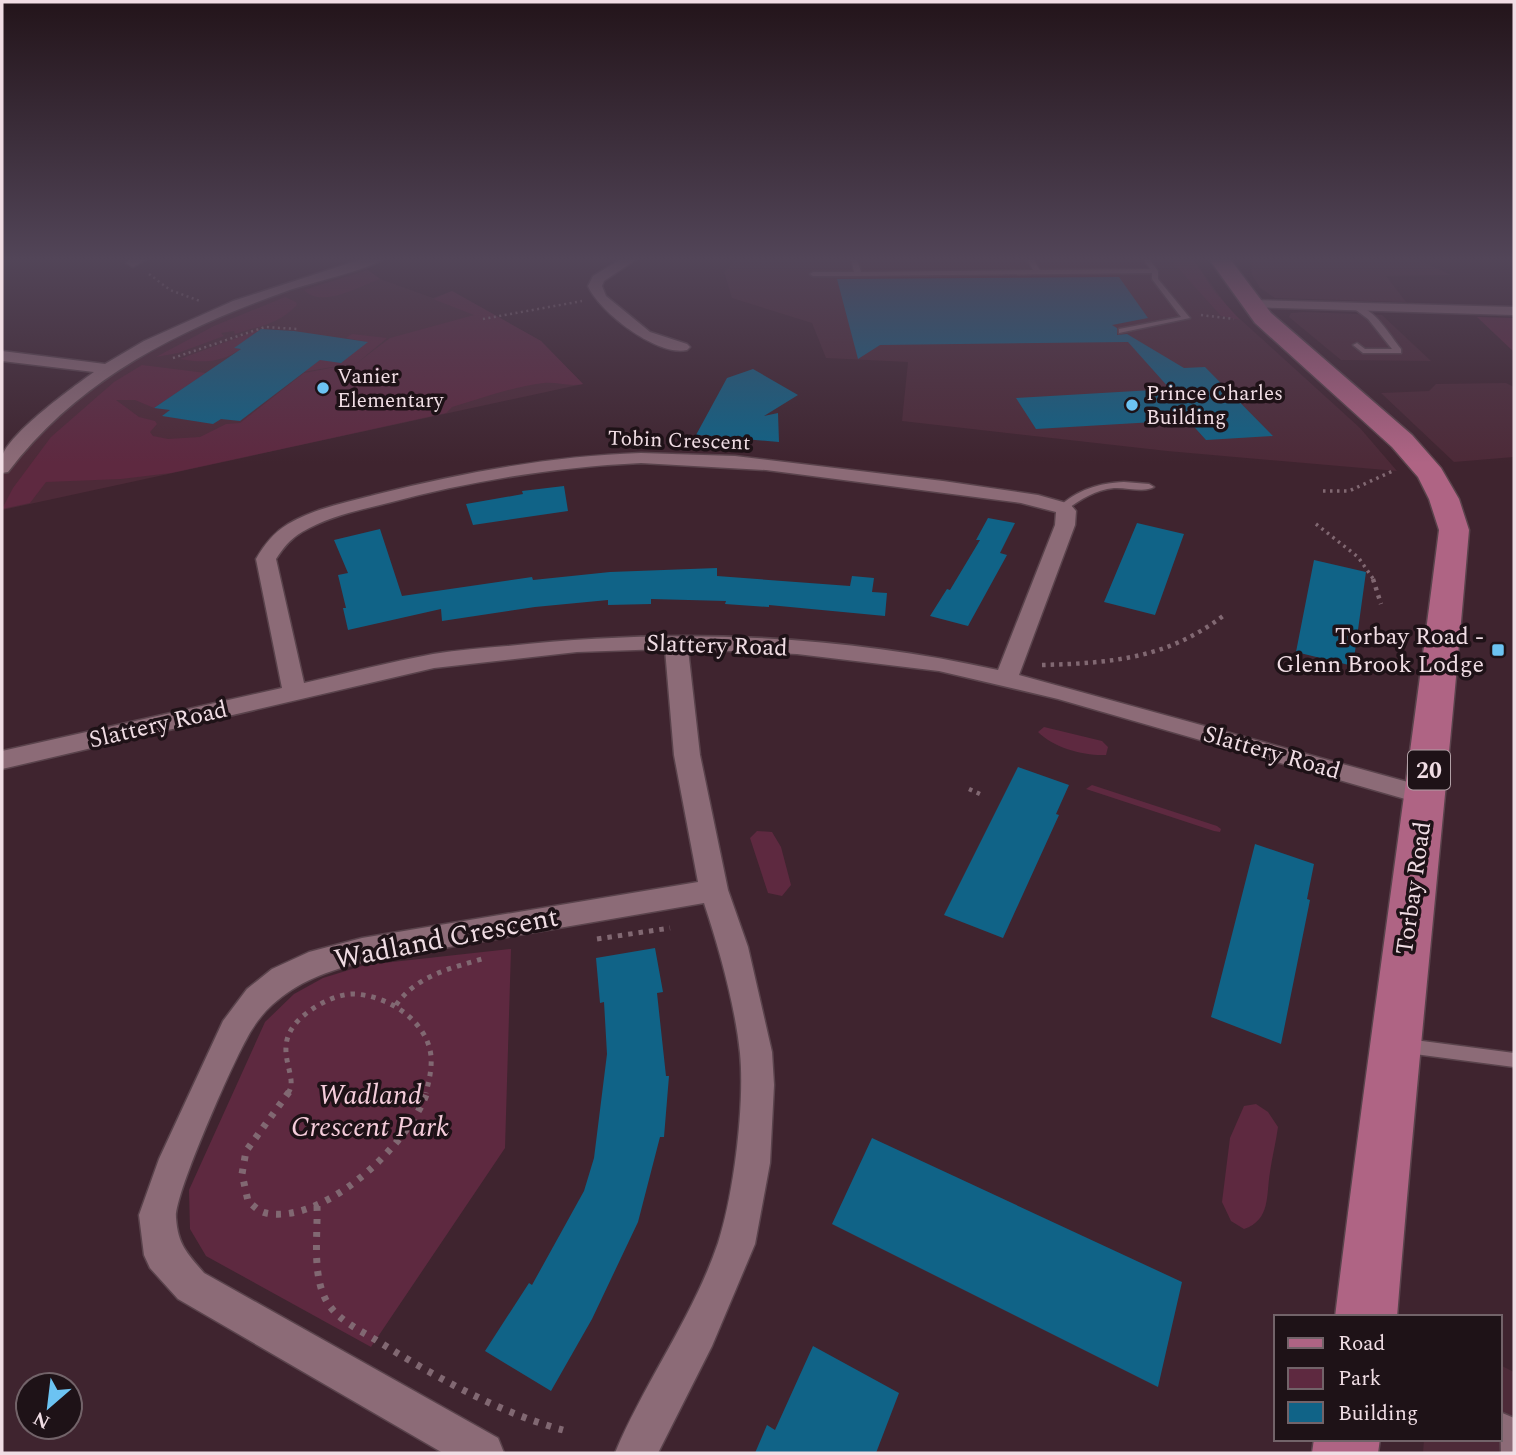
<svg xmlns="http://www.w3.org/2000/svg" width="1516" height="1455" font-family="Spectral,serif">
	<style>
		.built { fill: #4d2a38 }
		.green { fill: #5e2940 }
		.building { fill: #106387 }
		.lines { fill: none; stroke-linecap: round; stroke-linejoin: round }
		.lane-casing { stroke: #5a434c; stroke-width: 3 }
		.street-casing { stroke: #5a434c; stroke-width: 3 }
		.primary-casing { stroke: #5a434c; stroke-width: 3 }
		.path-far4 { stroke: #816872; stroke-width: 2.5; stroke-dasharray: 2 3.5; stroke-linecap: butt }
		.path-far3 { stroke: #816872; stroke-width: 3.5; stroke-dasharray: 2.5 4.5; stroke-linecap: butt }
		.path-far2 { stroke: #816872; stroke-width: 4.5; stroke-dasharray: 3.5 5; stroke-linecap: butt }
		.path-far1 { stroke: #816872; stroke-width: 5; stroke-dasharray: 4.5 6; stroke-linecap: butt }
		.path { stroke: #816872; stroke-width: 7; stroke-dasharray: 5 8; stroke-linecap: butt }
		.lane { fill: #8c6b77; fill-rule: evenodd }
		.street { fill: #8c6b77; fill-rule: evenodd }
		.primary { fill: #af6484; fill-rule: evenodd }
		.poi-dot { fill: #6cc3f2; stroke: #1e1217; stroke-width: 2.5 }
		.labels { text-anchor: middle; stroke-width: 7; stroke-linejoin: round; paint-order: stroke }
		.far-poi-label { font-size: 21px; fill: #f0dde4; stroke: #1e1217; text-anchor: start }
		.far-street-label { font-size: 21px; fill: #f0dde4; stroke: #1e1217 }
		.shield { fill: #1e1217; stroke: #b1a0a6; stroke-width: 2 }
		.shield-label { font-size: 23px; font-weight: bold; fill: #f0dde4 }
		.poi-label { font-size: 24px; fill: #f0dde4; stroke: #1e1217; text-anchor: end }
		.street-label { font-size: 24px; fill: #f0dde4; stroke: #1e1217 }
		.near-street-label { font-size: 28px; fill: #f0dde4; stroke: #1e1217 }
		.near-park-label { font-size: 28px; font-style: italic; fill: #f5cddb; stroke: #1e1217 }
	</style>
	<rect width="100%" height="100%" fill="#3f242f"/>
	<!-- built -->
	<path class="built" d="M737 259H1193L1230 310 1360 428 1397 471 1167 451 902 421 908 362 826 358 812 323 732 298 724 272Z
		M1251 259H1416L1451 275 1386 276 1406 302 1275 298 1260 288 1252 275Z
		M360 264 380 279 433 298 452 291 541 341 583 384 2 510V468L80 390 199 320Z
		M1304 312 1382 315 1431 361 1341 360 1289 317 1291 313Z
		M1506 383 1514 387V457L1454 462 1381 393 1429 391 1436 384Z
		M1500 1365 1514 1372V1453H1423L1424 1439H1500Z"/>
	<!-- green -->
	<path class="green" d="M1170 259H1193L1214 291 1240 320 1221 316Z
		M368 270 380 279C360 286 322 309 304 290Z
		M452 291 541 341 583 384C569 387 557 382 544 383 511 387 483 398 452 407L446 413 171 473 121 479 46 482 30 503 2 509 13 488 51 437 114 382 142 365 206 373 154 408 135 400H116L139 417 155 421 157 424 150 432 153 436 168 439 200 437 226 424 240 423 304 373 356 363 303 372 320 360 367 342 346 338 352 334 387 338 357 363 390 338 474 315 433 299Z
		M285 297 296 302 297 305C276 326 261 325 235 334L234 331 221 333 224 336 178 353 156 357 214 326Z
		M1477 317 1514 318V352Z
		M261 329 235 348 241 349C220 363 204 363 180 359Z
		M1044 727 1102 741 1108 747 1106 755C1084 756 1054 748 1038 732Z
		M1092 785 1217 826 1221 829 1220 832 1214 831 1086 789Z
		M757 831 772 832 781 847 791 885 782 896 768 893 750 838Z
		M511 949 505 1148 371 1347 206 1256 190 1229 189 1190 265 1022 294 994 323 978 365 965Z
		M1256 1104 1268 1112 1278 1127C1276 1142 1272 1157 1270 1172 1266 1195 1271 1220 1244 1229L1231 1221 1222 1202 1230 1138 1244 1106Z"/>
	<!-- building -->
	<path class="building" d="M1119 277 1148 318 1112 325 1117 328V335L1127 334 1184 368 1205 367 1273 436 1206 440 1188 420 1036 429 1016 398 1170 389 1128 342 880 345 858 359 837 279Z
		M261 329 294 331 368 342 341 363 320 360 240 421 221 419 213 424 162 416 170 410 154 408 241 349 234 348Z
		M753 369 798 395 764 416 778 413 779 442 696 435 727 378Z
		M564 486 568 511 473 525 466 504 523 494 522 491Z
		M988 518 1015 523 1000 553 1007 555 968 626 930 616 947 589 950 590 980 540H976Z
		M1137 523 1184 534 1155 615 1104 602Z
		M380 529 402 596 532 577 533 580 610 572 717 568V576L850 586 852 576 874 578 872 592 887 593 885 616 769 605V607L725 604 726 601 651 599V604L608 605V600L535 607 442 621 441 609 348 630 343 608H346L338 575 348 573 334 540Z
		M1314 560 1366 572 1353 666 1296 652Z
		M1018 767 1069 785 1056 814 1059 815 1003 938 944 915Z
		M1255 844 1314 864 1307 899 1310 900 1281 1044 1211 1017Z
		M655 948 663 992 657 993 666 1076H669L664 1137H660L638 1222 592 1319 551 1391 485 1351 529 1283 532 1285 584 1191 594 1158 607 1054 604 1002 600 1003 596 958Z
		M872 1138 1182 1282 1158 1387 832 1224Z
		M813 1346 899 1393 876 1453H755L767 1425 775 1430Z"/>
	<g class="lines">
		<defs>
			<path id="lane" d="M851 259H857L861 272 1033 270 1027 259H1033L1040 270 1150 269 1143 259H1149L1158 271V279L1190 318 1119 333V329L1181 317 1152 279V273L858 276H813L810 274 813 272H854Z
				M1356 306C1375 308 1390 336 1401 349V353H1363L1353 345 1357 343 1365 349H1392L1368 319 1356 310Z
				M1124 482 1149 484 1154 487C1144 493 1126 487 1114 488 1095 490 1081 499 1066 510L1063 511 1058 508C1076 490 1099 483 1124 482Z
				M1407 1039 1514 1053V1067L1407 1053 1401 1051 1399 1046 1401 1041Z
				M1500 1412 1514 1418V1453H1501Z"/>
			<path id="street" d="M131 259H147L133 267 126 263Z
				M362 259H383C371 269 306 284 287 291 180 329 78 379 8 472L2 473C2 469 0 461 2 457 8 434 73 387 94 372L2 361V351L105 364 144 341 233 301Z
				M621 259H637L604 281 602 286 606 296 650 332 687 344 690 347 687 350C658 357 599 312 588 286L593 276Z
				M1251 300 1514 307V315L1246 307 1244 304Z
				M641 453 735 456 943 481 1038 495 1070 504 1076 511 1075 525 1019 675 1426 787 1435 789 1439 796 1435 803 1426 805 1058 699 939 671 797 654 688 649 700 755 728 890 748 947 772 1052 774 1085 770 1163 755 1244 712 1346 658 1453H615C645 1381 693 1317 718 1243 734 1194 745 1103 740 1053 735 1005 719 948 704 903L362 962C328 971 298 981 272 1005 262 1014 252 1028 246 1040 232 1065 174 1195 176 1218 178 1245 187 1253 204 1273L498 1438 504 1453H443L178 1299 150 1268 144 1255 139 1215 159 1159 223 1021 247 989 272 969 309 952 362 938 698 882 674 755 665 649 577 652 434 668 2 769V751L282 688 256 559C264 545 273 533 288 524 315 508 348 502 378 494 465 472 552 456 641 453ZM641 463 766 470 1021 503 1056 512 1055 525 998 670C837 634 670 628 507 646 483 648 458 650 433 654 390 662 347 673 304 683L276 559C283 548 290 539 302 532 327 517 359 510 388 503 471 481 555 467 641 463Z"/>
			<path id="primary" d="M1209 259H1230L1271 313 1412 435 1441 468 1459 499 1469 530C1447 792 1418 1054 1397 1317H1335C1367 1054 1406 793 1439 530L1429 499 1418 477 1392 447 1255 323Z
				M1314 1439H1380L1378 1453H1312Z"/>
		</defs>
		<!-- lane casing -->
		<use href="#lane" class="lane-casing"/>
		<!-- street casing -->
		<use href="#street" class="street-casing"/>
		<!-- primary casing -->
		<use href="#primary" class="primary-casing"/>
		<!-- path-far4 -->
		<path class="path-far4" d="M149 274 170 290 200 301
			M1201 315 1234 319
			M483 319 582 301
			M173 358 265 327 297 329"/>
		<!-- path-far3 -->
		<path class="path-far3" d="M1323 491H1349L1395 470
			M1316 524 1358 557 1374 580"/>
		<!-- path-far2 -->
		<path class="path-far2" d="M1373 579 1381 604
			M1042 665C1111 663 1166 659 1223 616
			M969 789 980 794"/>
		<!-- path-far1 -->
		<path class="path-far1" d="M597 939 670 928
			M396 1005C417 975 452 968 485 958
			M288 1093C300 1077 272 1051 296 1023 308 1009 334 994 353 994 387 995 427 1020 431 1056 432 1069 429 1081 426 1093"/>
		<!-- path -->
		<path class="path" d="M289 1092 246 1151 242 1174 248 1201C253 1205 259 1212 266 1213 325 1225 410 1143 427 1092
			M317 1206C318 1236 311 1279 329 1305 340 1321 361 1331 376 1340 434 1376 497 1412 563 1430"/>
		<!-- lane -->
		<use href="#lane" class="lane"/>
		<!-- street -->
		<use href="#street" class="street"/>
		<!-- primary -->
		<use href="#primary" class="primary"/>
	</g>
	<!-- sky -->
	<linearGradient id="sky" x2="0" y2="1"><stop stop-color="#23141a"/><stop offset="0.56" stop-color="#524558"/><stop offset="1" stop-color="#524558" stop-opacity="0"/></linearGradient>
	<rect width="1516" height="463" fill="url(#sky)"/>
	<!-- markers -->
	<g class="poi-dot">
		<circle cx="323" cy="388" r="7"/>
		<circle cx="1132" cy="405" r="7"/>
		<rect x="1491" y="643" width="14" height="14" rx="3.5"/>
	</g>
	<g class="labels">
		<!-- far-poi labels -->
		<g class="far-poi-label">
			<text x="337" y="383">Vanier<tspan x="337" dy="24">Elementary</tspan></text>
			<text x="1146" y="400">Prince Charles<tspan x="1146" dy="24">Building</tspan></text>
		</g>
		<!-- far-street labels -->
		<g class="far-street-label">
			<text transform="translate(679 440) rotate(2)" y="7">Tobin Crescent</text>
		</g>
		<!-- shield labels -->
		<rect class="shield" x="1408" y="750.5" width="42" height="39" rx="5"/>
		<g class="shield-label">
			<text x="1429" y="778">20</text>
		</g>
		<!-- poi labels -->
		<g class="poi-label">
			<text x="1484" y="644">Torbay Road -<tspan x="1484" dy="28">Glenn Brook Lodge</tspan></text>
		</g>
		<!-- street labels -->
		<g class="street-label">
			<text transform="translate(717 645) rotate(2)" y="8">Slattery Road</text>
			<text transform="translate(158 724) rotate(-13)" y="8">Slattery Road</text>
			<text transform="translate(1272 752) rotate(16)" y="8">Slattery Road</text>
			<text transform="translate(1413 888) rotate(-82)" y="8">Torbay Road</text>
		</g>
		<!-- near-street labels -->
		<g class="near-street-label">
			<text transform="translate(446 937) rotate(-11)" y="10">Wadland Crescent</text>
		</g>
		<!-- near-park labels -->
		<g class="near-park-label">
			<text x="370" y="1104">Wadland<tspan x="370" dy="32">Crescent Park</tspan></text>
		</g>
	</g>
	<!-- border -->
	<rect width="1516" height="1455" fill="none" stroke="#f0dde4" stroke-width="7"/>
	<!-- legend -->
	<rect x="1274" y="1315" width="228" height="126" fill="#1e1217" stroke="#726369" stroke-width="2"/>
	<rect x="1288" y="1338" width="35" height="10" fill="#af6484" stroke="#726369" stroke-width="2"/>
	<text x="1338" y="1350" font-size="21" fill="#f0dde4">Road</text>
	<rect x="1288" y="1368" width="35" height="21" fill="#5e2940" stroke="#726369" stroke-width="2"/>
	<text x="1338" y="1385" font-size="21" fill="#f0dde4">Park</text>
	<rect x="1288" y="1402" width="35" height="21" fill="#106387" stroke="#726369" stroke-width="2"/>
	<text x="1338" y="1420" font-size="21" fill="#f0dde4">Building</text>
	<!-- north arrow -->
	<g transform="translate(49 1406) rotate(208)"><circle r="33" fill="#1e1217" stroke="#726369" stroke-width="2"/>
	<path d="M0-5L12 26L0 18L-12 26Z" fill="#6cc3f2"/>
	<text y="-10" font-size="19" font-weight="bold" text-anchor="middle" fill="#f0dde4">N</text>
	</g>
</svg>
